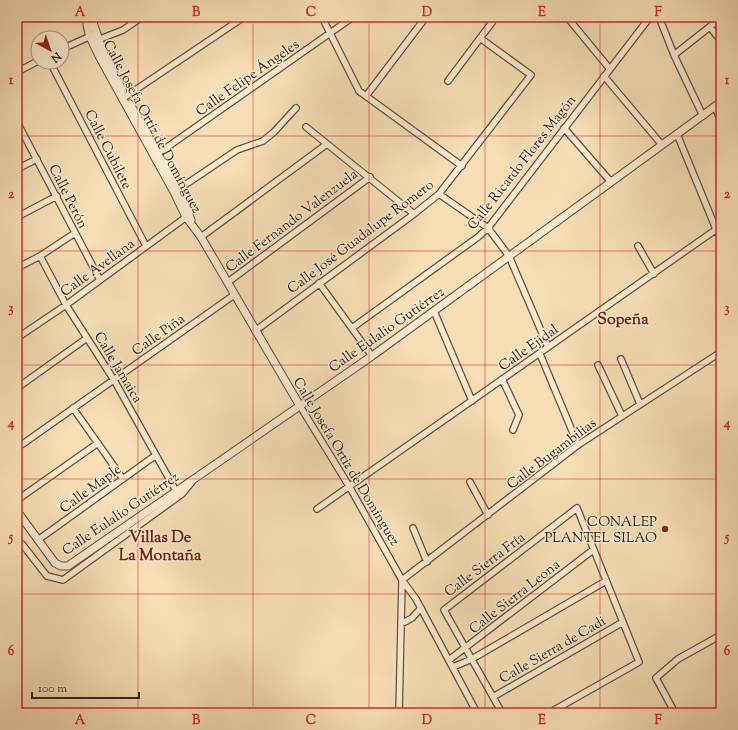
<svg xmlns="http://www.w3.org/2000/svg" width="738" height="730" font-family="'Sorts Mill Goudy',serif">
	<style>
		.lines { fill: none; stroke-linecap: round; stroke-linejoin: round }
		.minor-casing { stroke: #5f5242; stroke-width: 8 }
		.tertiary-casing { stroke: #5f5242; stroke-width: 9 }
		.minor { stroke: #faeacf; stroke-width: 5.5 }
		.tertiary { stroke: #faeacf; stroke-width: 7 }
		.grid { fill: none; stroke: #d62828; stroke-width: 1; stroke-opacity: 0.55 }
		.poi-dot { fill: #8f2418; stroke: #faeacf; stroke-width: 1.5 }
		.labels { text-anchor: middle; stroke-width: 3; stroke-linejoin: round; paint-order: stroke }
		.street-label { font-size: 14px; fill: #2c241b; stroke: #faeacf }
		.poi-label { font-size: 14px; fill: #2c241b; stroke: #faeacf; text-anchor: end }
		.quarter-label { font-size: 16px; font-weight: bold; fill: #7a1f14; stroke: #faeacf }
		.neatline { fill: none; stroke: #d62828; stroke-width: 1.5 }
		.grid-label { font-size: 13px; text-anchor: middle; font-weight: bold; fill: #d62828 }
	</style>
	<rect width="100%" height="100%" fill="#f8deb5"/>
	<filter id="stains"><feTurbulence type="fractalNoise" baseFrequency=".005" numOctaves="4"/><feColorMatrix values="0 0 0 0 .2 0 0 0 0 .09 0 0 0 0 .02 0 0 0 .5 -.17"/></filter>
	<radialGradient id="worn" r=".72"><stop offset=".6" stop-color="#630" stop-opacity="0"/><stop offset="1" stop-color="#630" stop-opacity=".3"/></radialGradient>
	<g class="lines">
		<defs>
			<path id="minor" d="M322 17 359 91 462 166
				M567 17 609 68
				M659 17 674 55 703 116
				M710 27 721 41
				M95 41 123 30 142 17
				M62 49 93 35
				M674 55 721 18
				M50 62 146 246
				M17 72 38 61
				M604 76 662 145
				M448 81 496 17
				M366 96 426 17
				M122 99 244 17
				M715 106 721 122
				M17 122 100 280
				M306 127 414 214
				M564 128 611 182
				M677 134 716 229 721 238
				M156 155 353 17
				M17 169 37 159
				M176 191 237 150 263 141 274 132 296 108
				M439 194 488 228 509 256 548 347
				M17 217 57 196
				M201 237 327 144
				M638 246 654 274
				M40 256 66 305 114 380 176 491
				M17 268 40 256 75 233
				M228 282 370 177
				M319 283 372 356
				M434 311 472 401
				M352 328 478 237 488 228 650 17
				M255 331 414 214 439 194 531 75 480 38
				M17 338 66 305 189 215
				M540 354 578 445
				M621 359 640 404
				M598 365 622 416
				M502 379 519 415 513 430
				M17 388 87 338
				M300 406 349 486 402 580 416 599 477 713
				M73 408 123 479
				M17 448 234 295
				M470 482 488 515
				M17 500 98 443
				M317 509 721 226
				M413 528 427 562
				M38 540 156 455
				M17 543 22 544 47 576 63 580 182 494 192 482
				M402 580 578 445 721 352
				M401 624 412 618 421 608
				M449 660 593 550
				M453 667 472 659 606 581
				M493 697 623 622
				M399 713 402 581
				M502 713 444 610 577 508 639 662 549 713
				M675 713 656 678 678 659 721 635"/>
			<path id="tertiary" d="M87 17C85 30 94 45 99 56L174 192 186 217 201 237 300 406
				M89 17 92 20 104 54 123 91
				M130 104 179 189 191 220
				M17 511 55 563 61 566H68L372 356 721 102"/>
		</defs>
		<!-- minor casing -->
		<use href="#minor" class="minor-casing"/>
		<!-- tertiary casing -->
		<use href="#tertiary" class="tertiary-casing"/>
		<!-- minor -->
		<use href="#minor" class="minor"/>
		<!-- tertiary -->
		<use href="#tertiary" class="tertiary"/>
	</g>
	<!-- grid -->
	<path class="grid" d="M138 17V713M253 17V713M369 17V713M485 17V713M600 17V713M17 136H721M17 251H721M17 365H721M17 479H721M17 594H721"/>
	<!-- markers -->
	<circle class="poi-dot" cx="665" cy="529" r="4"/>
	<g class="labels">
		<!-- street labels -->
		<g class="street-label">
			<text transform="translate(247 77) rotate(-35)" y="5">Calle Felipe Ángeles</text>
			<text transform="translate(153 126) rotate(62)" y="5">Calle Josefa Ortiz de Domínguez</text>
			<text transform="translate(109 149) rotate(63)" y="5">Calle Cubilete</text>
			<text transform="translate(521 162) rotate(-52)" y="5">Calle Ricardo Flores Magón</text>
			<text transform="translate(69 196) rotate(63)" y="5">Calle Perón</text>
			<text transform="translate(291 220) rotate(-37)" y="5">Calle Fernando Valenzuela</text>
			<text transform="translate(360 236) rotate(-37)" y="5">Calle José Guadalupe Romero</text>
			<text transform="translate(97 267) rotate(-36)" y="5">Calle Avellana</text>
			<text transform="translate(386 329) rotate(-35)" y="5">Calle Eulalio Gutiérrez</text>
			<text transform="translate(158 334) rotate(-35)" y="5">Calle Piña</text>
			<text transform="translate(528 347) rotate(-35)" y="5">Calle Ejidal</text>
			<text transform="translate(119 367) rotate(59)" y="5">Calle Jamaica</text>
			<text transform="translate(551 453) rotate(-37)" y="5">Calle Bugambilias</text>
			<text transform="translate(347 461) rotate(59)" y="5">Calle Josefa Ortiz de Domínguez</text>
			<text transform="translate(90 488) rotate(-36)" y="5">Calle Maple</text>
			<text transform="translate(120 513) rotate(-34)" y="5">Calle Eulalio Gutiérrez</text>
			<text transform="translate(484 564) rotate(-37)" y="5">Calle Sierra Fría</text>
			<text transform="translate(514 596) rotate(-38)" y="5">Calle Sierra Leona</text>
			<text transform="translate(552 649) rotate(-30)" y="5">Calle Sierra de Cadi</text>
		</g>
		<!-- poi labels -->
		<g class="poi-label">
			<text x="657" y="526">CONALEP<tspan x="657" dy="16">PLANTEL SILAO</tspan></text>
		</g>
		<!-- quarter labels -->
		<g class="quarter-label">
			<text x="623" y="324">Sopeña</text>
			<text x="160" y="542">Villas De<tspan x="160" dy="18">La Montaña</tspan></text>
		</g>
	</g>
	<!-- margin -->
	<rect width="738" height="730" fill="none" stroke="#f8deb5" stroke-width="44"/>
	<!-- north arrow -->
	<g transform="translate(50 50) rotate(140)"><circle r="19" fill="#faeacf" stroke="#a89b87"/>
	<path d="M0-3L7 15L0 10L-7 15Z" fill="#8f2418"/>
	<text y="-6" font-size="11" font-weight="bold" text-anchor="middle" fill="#2c241b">N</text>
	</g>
	<!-- scale -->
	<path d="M32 692v6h107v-6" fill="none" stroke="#2c241b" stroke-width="2"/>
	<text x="38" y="692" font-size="12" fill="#2c241b" stroke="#faeacf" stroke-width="3" paint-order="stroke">100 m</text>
	<rect x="22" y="22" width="694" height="686" class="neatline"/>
	<g class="grid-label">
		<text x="80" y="16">A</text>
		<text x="196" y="16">B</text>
		<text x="311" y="16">C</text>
		<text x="427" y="16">D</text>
		<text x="542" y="16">E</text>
		<text x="658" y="16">F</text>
		<text x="11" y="84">1</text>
		<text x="727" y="84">1</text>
		<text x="11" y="198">2</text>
		<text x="727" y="198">2</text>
		<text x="11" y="312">3</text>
		<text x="727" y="312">3</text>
		<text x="11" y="427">4</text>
		<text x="727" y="427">4</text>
		<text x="11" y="541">5</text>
		<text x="727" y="541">5</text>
		<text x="11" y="655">6</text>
		<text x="727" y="655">6</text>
		<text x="80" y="724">A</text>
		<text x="196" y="724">B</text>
		<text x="311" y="724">C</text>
		<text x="427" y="724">D</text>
		<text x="542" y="724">E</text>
		<text x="658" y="724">F</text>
	</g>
	<rect width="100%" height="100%" filter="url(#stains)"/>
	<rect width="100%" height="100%" fill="url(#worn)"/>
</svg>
